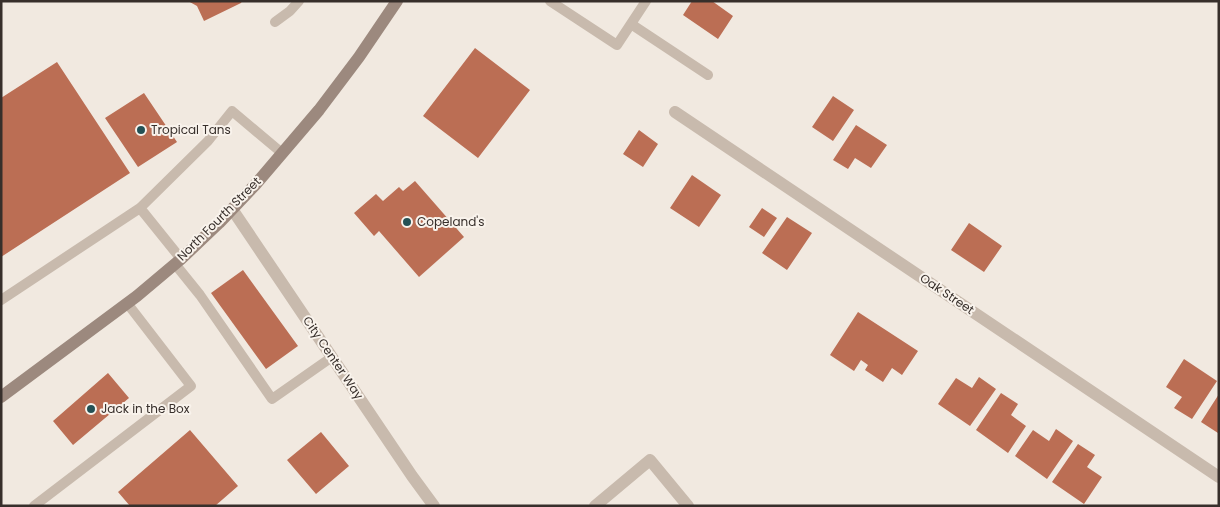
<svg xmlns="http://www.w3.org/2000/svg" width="1220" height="507" font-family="Poppins,sans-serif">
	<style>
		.building { fill: #bb6e54 }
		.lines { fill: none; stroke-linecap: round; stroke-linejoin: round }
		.service { stroke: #c8baad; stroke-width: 10 }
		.minor { stroke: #c8baad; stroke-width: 12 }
		.secondary { stroke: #9c897e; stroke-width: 12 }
		.poi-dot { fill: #245155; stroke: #f9f3ec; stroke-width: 2 }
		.labels { text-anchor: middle; stroke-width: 4; stroke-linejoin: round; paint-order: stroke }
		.poi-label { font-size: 12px; fill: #372f2b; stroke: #f9f3ec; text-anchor: start }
		.street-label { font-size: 12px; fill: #372f2b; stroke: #f9f3ec }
	</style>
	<rect width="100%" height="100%" fill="#f1e9e0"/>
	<!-- building -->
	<path class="building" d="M188 1H242L241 3 204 21 197 6Z
		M692 1H712L733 16 718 39 683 15Z
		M475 48 530 90 478 158 423 116Z
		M57 62 130 173 1 257V98Z
		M144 93 177 142 138 167 105 118Z
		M833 96 854 110 833 141 812 127Z
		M856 125 887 145 871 168 855 158 848 169 833 160Z
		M639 130 658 144 643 167 623 154Z
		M692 175 721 195 699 227 670 208Z
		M415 181 464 237 419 277 379 231 374 236 354 213 376 194 383 201 399 187 403 191Z
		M762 208 777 218 764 237 749 227Z
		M787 217 812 233 787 270 762 253Z
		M969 223 1002 246 984 272 951 250Z
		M243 270 298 346 266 369 211 293Z
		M858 312 918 351 902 375 892 368 883 382 865 370 868 365 861 360 854 371 830 355Z
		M1184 359 1217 381 1192 419 1174 408 1182 397 1166 387Z
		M108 373 129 398 73 445 53 421Z
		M979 377 996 389 970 426 938 404 956 378 972 388Z
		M1001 393 1018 404 1011 415 1026 426 1008 453 976 430Z
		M1219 394V432L1218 433 1201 422Z
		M1056 429 1073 441 1047 479 1015 456 1033 430 1049 441Z
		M190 430 238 486 215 506H130L118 492Z
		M321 432 349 466 316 494 287 460Z
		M1078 444 1095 455 1087 467 1102 477 1084 504 1052 482Z"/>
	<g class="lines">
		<!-- service -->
		<path class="service" d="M550 1 617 45 646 1
			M275 22 290 11 299 1
			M631 24 708 75
			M140 208 181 259
			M175 264 200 295 272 399 332 357
			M1 300 140 208 208 141 232 111 282 153
			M34 506 191 386 127 303"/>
		<!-- minor -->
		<path class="minor" d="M675 112 1219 477
			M232 209 412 476 434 506
			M595 506 650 460 688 506"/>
		<!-- secondary -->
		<path class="secondary" d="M1 397 137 296 181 259 219 223 255 185 319 110 359 57 397 1"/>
	</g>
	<!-- markers -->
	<g class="poi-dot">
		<circle cx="141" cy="130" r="5"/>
		<circle cx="407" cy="222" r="5"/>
		<circle cx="91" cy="409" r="5"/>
	</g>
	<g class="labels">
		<!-- poi labels -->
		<g class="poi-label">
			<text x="151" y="134">Tropical Tans</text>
			<text x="417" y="226">Copeland's</text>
			<text x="101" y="413">Jack in the Box</text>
		</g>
		<!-- street labels -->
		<g class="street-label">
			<text transform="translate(219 219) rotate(-45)" y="4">North Fourth Street</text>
			<text transform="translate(947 294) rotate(34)" y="4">Oak Street</text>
			<text transform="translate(333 358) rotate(56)" y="4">City Center Way</text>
		</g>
	</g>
	<!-- border -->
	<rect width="1220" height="507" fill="none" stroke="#372f2b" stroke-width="5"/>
</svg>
